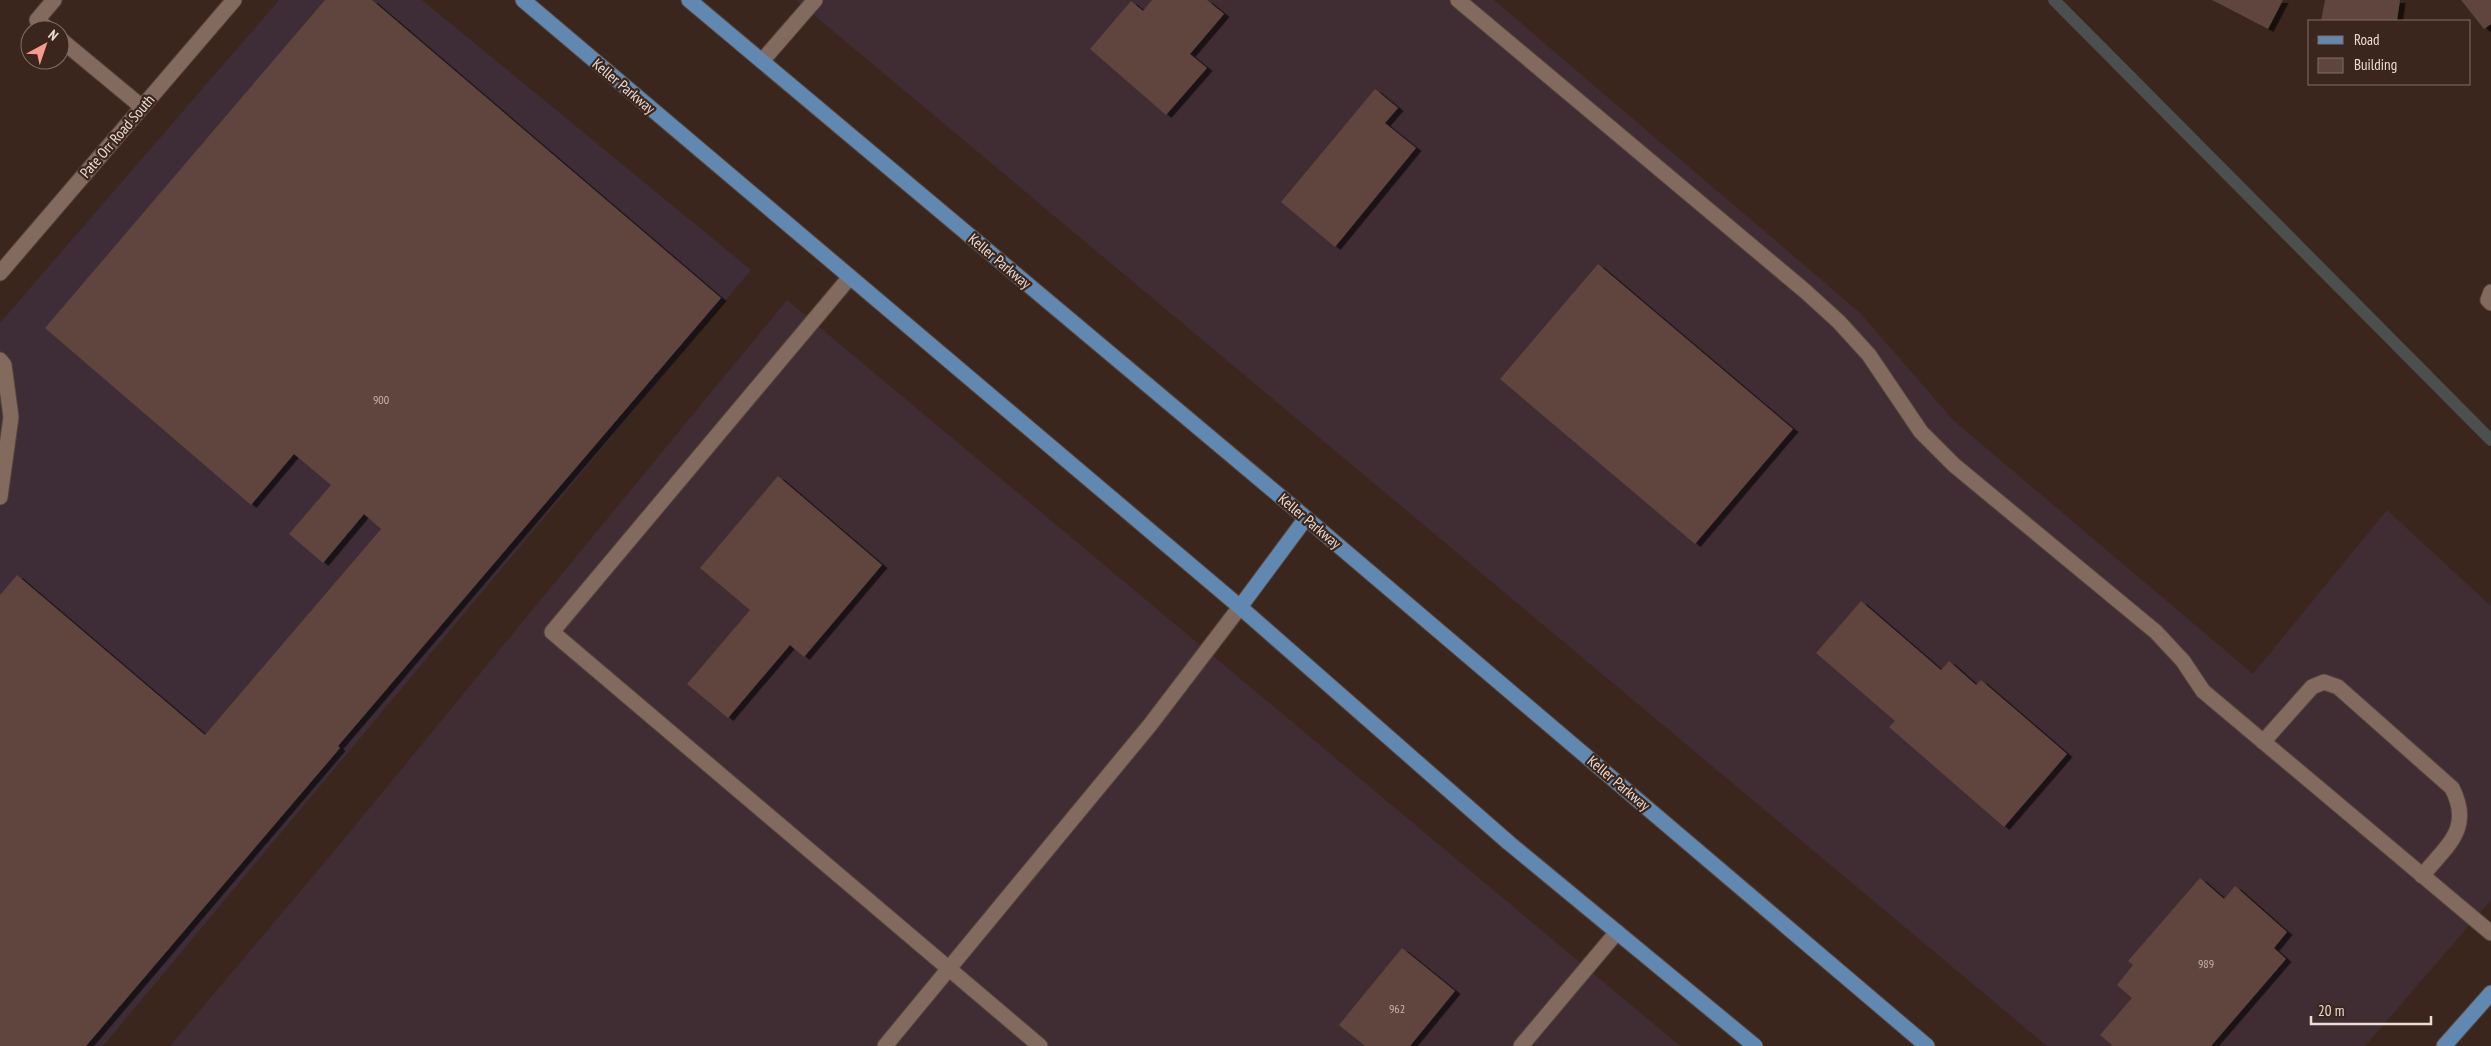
<svg xmlns="http://www.w3.org/2000/svg" width="2491" height="1046" font-family="'PT Sans Narrow',sans-serif">
<style>
.commercial{fill:#402d33}
.industrial{fill:#3e2d37}
.lines{fill:none;stroke-linecap:round;stroke-linejoin:round}
.stream{stroke:#4b4f4e;stroke-width:12}
.building{fill:#5e453e;filter:url(#shadow)}
.minor-casing{stroke:#56443b;stroke-width:17}
.major-casing{stroke:#56443b;stroke-width:17}
.minor{stroke:#836a5e;stroke-width:15}
.major{stroke:#6088b1;stroke-width:15}
.labels{text-anchor:middle;dominant-baseline:central;stroke-width:4.5;stroke-linejoin:round;paint-order:stroke}
.number-label{font-size:12px;fill:#c8b7b0}
.street-label{font-size:15px;fill:#ebddd6;stroke:#3a261c}
</style>
<defs>
<filter id="shadow"><feDropShadow dx="5.5" dy="3" stdDeviation="0" flood-color="#0009"/></filter>
</defs>
<rect width="100%" height="100%" fill="#3a261c"/>
<path class="commercial" d="M796,0H1494L1860,313L1954,421L2253,674L2387,510L2491,606V900L2365,1046H2047Z
M787,300L1680,1046H170L340,844Z"/>
<path class="industrial" d="M279,0H422L751,270L103,1046H0V323Z"/>
<g class="lines">
<path class="stream" d="M2054,0L2491,440"/>
</g>
<path class="building" d="M325,0H372L721,298L338,746L340,748L86,1046H0V595L17,575L205,735L381,529L364,514L323,563L289,534L331,485L294,454L251,505L45,328Z
M1152,0H1207L1224,14L1190,54L1207,68L1166,115L1090,49L1131,1L1143,11Z
M2212,0H2283L2268,29Z
M2325,0H2400L2397,21H2321Z
M2461,0H2491V24L2484,29Z
M1375,89L1398,108L1385,123L1416,148L1335,247L1281,202Z
M1598,264L1793,429L1695,544L1500,379Z
M778,476L882,565L804,657L790,645L728,718L687,684L750,610L700,568Z
M1861,601L1941,670L1949,661L1976,685L1981,680L2067,754L2004,827L1889,727L1895,721L1816,653Z
M2200,878L2224,899L2235,886L2287,932L2274,948L2286,959L2211,1046H2110L2112,1045L2100,1035L2132,998L2117,985L2133,965L2128,961Z
M1402,948L1455,991L1410,1046H1365L1339,1025Z"/>
<g class="lines">
<defs>
<path id="minor" d="M1458,0L1805,291L1839,322L1869,355L1921,432L1954,465L2156,632L2183,661L2203,691L2491,933
M49,30L37,20L54,0
M60,39L142,107
M762,61L815,0
M0,273L234,0
M850,277L552,632L1040,1046
M2491,292L2488,300L2491,303
M0,360L4,365L11,417L0,497
M2263,742L2312,687L2324,682L2338,687L2452,788C2473,829 2447,845 2422,876
M885,1046L1150,725L1240,607
M1521,1046L1617,932"/>
<path id="major" d="M523,0L1240,607L1509,843L1755,1046
M689,0L1306,518L1927,1046
M1240,607L1306,518
M2444,1046L2491,993"/>
</defs>
<use href="#minor" class="minor-casing"/>
<use href="#major" class="major-casing"/>
<use href="#minor" class="minor"/>
<use href="#major" class="major"/>
</g>
<g class="labels">
<g class="number-label">
<text x="381" y="399">900</text>
<text x="2206" y="963">989</text>
<text x="1397" y="1008">962</text>
</g>
<g class="street-label">
<text transform="translate(624 86) rotate(40)">Keller Parkway</text>
<text transform="translate(117 136) rotate(-49)">Pate Orr Road South</text>
<text transform="translate(1000 261) rotate(40)">Keller Parkway</text>
<text transform="translate(1310 521) rotate(40)">Keller Parkway</text>
<text transform="translate(1619 783) rotate(40)">Keller Parkway</text>
</g>
</g>
<rect x="2308" y="20" width="162" height="65" fill="#3a261c" stroke="#816f66"/>
<rect x="2318" y="36" width="25" height="8" fill="#6088b1" stroke="#816f66"/>
<text x="2354" y="45" font-size="15" fill="#ebddd6">Road</text>
<rect x="2318" y="58" width="25" height="15" fill="#5e453e" stroke="#816f66"/>
<text x="2354" y="70" font-size="15" fill="#ebddd6">Building</text>
<g transform="translate(45 45) rotate(40)"><circle r="24" fill="#3a261c" stroke="#816f66"/>
<path d="M0-4L9 19L0 12L-9 19Z" fill="#f59c90"/>
<text y="-8" font-size="14" font-weight="bold" text-anchor="middle" fill="#ebddd6">N</text>
</g>
<path d="M2311 1016v8h120v-8" fill="none" stroke="#ebddd6" stroke-width="2.5"/>
<text x="2318" y="1016" font-size="15" fill="#ebddd6" stroke="#3a261c" stroke-width="4" paint-order="stroke">20 m</text>
</svg>
